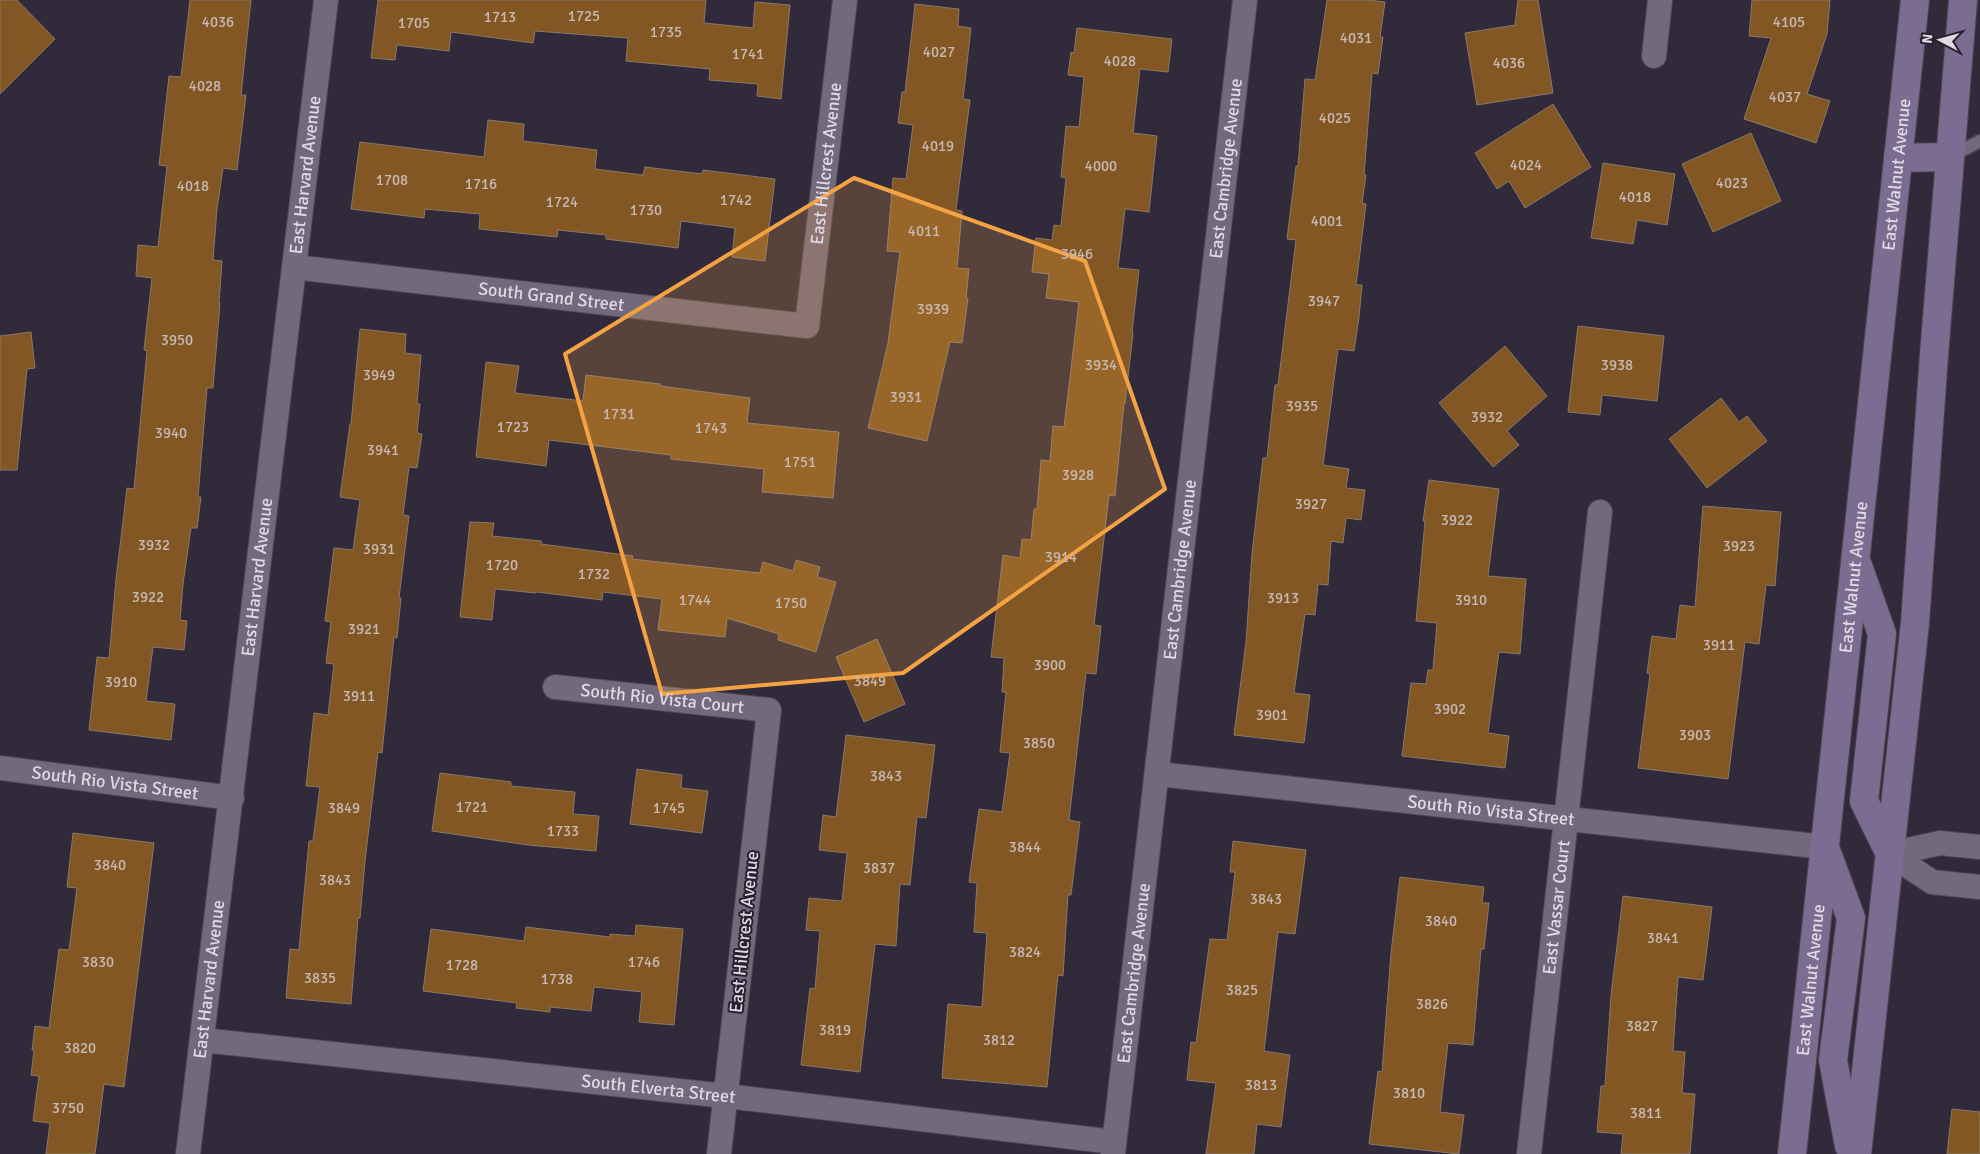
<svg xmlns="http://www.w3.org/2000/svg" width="1980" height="1154" font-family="Signika,sans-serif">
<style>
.building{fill:#835724;stroke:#88796a}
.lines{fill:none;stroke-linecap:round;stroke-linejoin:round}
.service-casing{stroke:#4c4753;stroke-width:15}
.minor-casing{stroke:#4c4753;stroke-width:26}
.secondary-casing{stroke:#4c4753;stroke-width:30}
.service{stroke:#726a7c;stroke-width:12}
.minor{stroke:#726a7c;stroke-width:24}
.secondary{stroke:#7d6c91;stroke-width:28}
.marked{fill:#f4a344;fill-opacity:0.2;stroke:#f4a344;stroke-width:4;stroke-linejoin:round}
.labels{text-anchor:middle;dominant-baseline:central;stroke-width:4;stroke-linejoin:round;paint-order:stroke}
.number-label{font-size:15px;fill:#c7b9b4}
.street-label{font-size:18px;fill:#dedae4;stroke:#27202f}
</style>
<rect width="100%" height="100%" fill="#312a3a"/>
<path class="building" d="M0,0H17L55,39L0,94Z
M190,0H251L241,95H246L237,170L223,168L217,209L213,260L222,261L219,303H220L213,388H207L198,497H201L197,528H191L183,584L180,620L187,621L184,650L153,647L146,701L175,704L171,740L89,730L97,657L109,658L116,579L127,488L134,489L147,351L144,350L152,278L136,276L138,245L158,247L167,166L159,165L169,76L181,77Z
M378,0H706L704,23L753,28L755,2L790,5L781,99L757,96L758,84L709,80L710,69L626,61L628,38L535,31L533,43L451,32L449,51L397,45L395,60L371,58Z
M1327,0H1368L1385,2L1380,37H1383L1378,74L1372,73L1364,175H1366L1362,203L1366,204L1356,285H1362L1359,317L1354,351L1338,349L1323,465L1349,469L1346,488L1365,490L1361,520L1346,518L1343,543L1331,541L1328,585L1318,584L1315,615L1305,614L1294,693L1310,695L1304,743L1234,735L1246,642L1252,554L1263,458H1267L1275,385H1278L1296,240L1287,239L1296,166H1298L1305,79L1315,80Z
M1518,0H1538L1553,93L1477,105L1465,33L1515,25Z
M1752,0H1830L1827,34L1807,94L1830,101L1816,143L1744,119L1771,38L1749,36Z
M915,4L959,9L958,26L971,28L963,99L970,100L956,210L962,211L957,268L969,269L966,298H968L962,343L950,342L927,441L868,428L888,343L900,252L887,251L893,178L906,179L913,125L898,123L902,92H905Z
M1077,28L1172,39L1168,72L1140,69L1133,133L1157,136L1149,212L1125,209L1118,268L1139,270L1132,333H1133L1125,404L1124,403L1115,496L1109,495L1094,625L1101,626L1096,674L1086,673L1069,820L1080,822L1071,895H1068L1063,976L1058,975L1047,1087L942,1078L948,1004L982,1007L987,933L974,932L977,883L969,882L979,809L1002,812L1010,753L1000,752L1006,692H1002L1004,658L991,657L1003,555L1020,558L1022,539L1031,540L1034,509H1037L1041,460L1050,461L1053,426L1064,427L1079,302L1046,298L1049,274L1032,272L1036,238L1052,240L1054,225L1061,226L1066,178L1061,177L1066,126L1079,127L1084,77L1068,75L1071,52L1074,53Z
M1553,104L1591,167L1525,208L1509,181L1497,189L1475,153Z
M488,120L524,124L523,141L597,150L595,169L643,175L645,167L702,174L703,170L775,179L765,261L732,257L735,228L681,221L678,248L606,239V235L558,230L557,237L479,229L480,214L425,209L424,218L351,209L360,142L484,157Z
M1751,133L1781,201L1713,232L1682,164Z
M1603,163L1675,174L1667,225L1637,220L1633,244L1591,238Z
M1578,326L1664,336L1657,401L1602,395L1600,415L1568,412Z
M360,329L406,334L405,353L421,355L417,404H420L417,433L422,434L417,468L409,467L403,515L409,516L399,598H401L397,638L394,637L382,753L378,752L365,861L360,918H358L351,1004L286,998L290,949L299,950L309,841H313L320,787L306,786L314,713L328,715L334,664L326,663L331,622L325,621L334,548L353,550L360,500L340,497L350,424H351Z
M31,332L35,368L27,369L17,470H0V336Z
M1505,346L1547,396L1507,431L1519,445L1493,467L1439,403Z
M486,362L519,366L515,393L583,401L586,375L660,384V386L750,398L747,423L839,432L833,498L762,492L764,469L671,459V455L549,440L546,466L476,457Z
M1721,398L1739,422L1747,416L1767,441L1707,488L1669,439Z
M1429,480L1499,489L1488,576L1526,579L1520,654L1499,652L1488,733L1509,736L1505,768L1402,756L1411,683L1426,684L1428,670H1433L1437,623L1416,621L1425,521H1423Z
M1703,506L1781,512L1775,586L1766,585L1759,644L1745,642L1728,779L1638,768L1650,674L1647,673L1652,636L1676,639L1680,605L1695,607Z
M470,522L494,523L492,536L541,541V544L633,556L632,559L760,573L763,562L793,571L796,560L820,567L817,577L836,582L816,652L778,640L779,634L727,618L725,637L658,630L662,599L603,592L602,600L537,592L536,593L495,589L492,620L460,617Z
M877,639L905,704L864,722L836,657Z
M846,735L935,745L926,818L917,817L910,885L900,884L896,946L875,944L860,1072L801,1065L810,988L815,989L820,931L806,930L809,898L842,901L847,853L819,850L823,815L836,817Z
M637,769L682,775L681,788L708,791L702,833L630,824Z
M440,773L511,782V786L575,792L573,814L599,816L596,851L528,845L432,831Z
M73,833L154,843L124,1087L104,1084L95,1154H46L50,1123L33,1121L39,1076L31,1075L34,1051L32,1050L35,1026L49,1028L59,949L69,950L77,888L67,887Z
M1233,841L1306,850L1295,934L1278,932L1264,1051L1290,1055L1281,1127L1257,1124L1254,1154H1206L1216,1083L1187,1080L1191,1042L1196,1043L1210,939L1227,940L1235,872H1230Z
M1400,877L1484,887L1482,903H1489L1484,949H1481L1473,1045L1448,1043L1440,1112L1464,1115L1459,1154L1369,1144L1378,1071L1382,1072L1391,953Z
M1623,896L1712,907L1703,980L1678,977L1673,1051L1685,1052L1682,1093L1695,1094L1690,1154H1621L1623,1134L1597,1132L1601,1086H1605L1611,995Z
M636,925L683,929L674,1025L639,1022L642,992L594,987L591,1011L550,1007V1012L516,1008L517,1003L423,991L431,929L524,941L526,927L610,937V934L635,936Z
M1952,1109L1980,1112V1154H1947Z"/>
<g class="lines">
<defs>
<path id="service" d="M1949,157L1980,141"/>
<g id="minor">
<path d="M1654,56L1660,0"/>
<path id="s1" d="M294,267L807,326L845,0"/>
<path id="s2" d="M555,687L769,710L719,1154"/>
<path id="s3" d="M0,768L232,798"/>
<path id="s4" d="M1158,774L1825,847"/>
<path d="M1890,854L1932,882L1980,887"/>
<path d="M1890,854L1940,843L1980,847"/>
<path id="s5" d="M202,1040L726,1096L1114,1142"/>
<path id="s6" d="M188,1154L326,0"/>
<path id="s7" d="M1113,1154L1245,0"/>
<path id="s8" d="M1529,1154L1600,512"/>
</g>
<g id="secondary">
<path d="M1898,158L1949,157"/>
<path d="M1858,566L1882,634L1864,801L1890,854"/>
<path d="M1827,853L1851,918L1833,1060L1849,1146"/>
<path id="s9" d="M1792,1154L1915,0"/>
<path d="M1857,1154L1915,623L1934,355L1963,0"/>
</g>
</defs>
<use href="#service" class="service-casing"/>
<use href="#minor" class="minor-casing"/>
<use href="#secondary" class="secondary-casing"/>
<use href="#service" class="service"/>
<use href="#minor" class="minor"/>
<use href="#secondary" class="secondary"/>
</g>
<path class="marked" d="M854,178L1085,261L1165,489L903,673L662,694L565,354Z"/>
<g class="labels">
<g class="number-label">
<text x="584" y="16">1725</text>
<text x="500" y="17">1713</text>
<text x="218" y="22">4036</text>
<text x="1789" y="22">4105</text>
<text x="414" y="23">1705</text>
<text x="666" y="32">1735</text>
<text x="1356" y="38">4031</text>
<text x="939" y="52">4027</text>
<text x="748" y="54">1741</text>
<text x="1120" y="61">4028</text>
<text x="1509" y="63">4036</text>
<text x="205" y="86">4028</text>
<text x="1785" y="97">4037</text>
<text x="1335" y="118">4025</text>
<text x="938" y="146">4019</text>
<text x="1526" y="165">4024</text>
<text x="1101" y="166">4000</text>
<text x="392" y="180">1708</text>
<text x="1732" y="183">4023</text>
<text x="481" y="184">1716</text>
<text x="193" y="186">4018</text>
<text x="1635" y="197">4018</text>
<text x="736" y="200">1742</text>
<text x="562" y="202">1724</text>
<text x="646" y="210">1730</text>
<text x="1327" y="221">4001</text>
<text x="924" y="231">4011</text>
<text x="1077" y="254">3946</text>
<text x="1324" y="301">3947</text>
<text x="933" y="309">3939</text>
<text x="177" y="340">3950</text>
<text x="1101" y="365">3934</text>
<text x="1617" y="365">3938</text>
<text x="379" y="375">3949</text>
<text x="906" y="397">3931</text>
<text x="1302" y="406">3935</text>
<text x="619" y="414">1731</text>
<text x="1487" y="417">3932</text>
<text x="513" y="427">1723</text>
<text x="711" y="428">1743</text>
<text x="171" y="433">3940</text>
<text x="383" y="450">3941</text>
<text x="800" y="462">1751</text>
<text x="1078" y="475">3928</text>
<text x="1311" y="504">3927</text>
<text x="1457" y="520">3922</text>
<text x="154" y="545">3932</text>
<text x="1739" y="546">3923</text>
<text x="379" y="549">3931</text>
<text x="1061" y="557">3914</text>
<text x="502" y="565">1720</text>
<text x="594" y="574">1732</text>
<text x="148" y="597">3922</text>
<text x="1283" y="598">3913</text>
<text x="695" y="600">1744</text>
<text x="1471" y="600">3910</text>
<text x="791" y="603">1750</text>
<text x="364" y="629">3921</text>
<text x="1719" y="645">3911</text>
<text x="1050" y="665">3900</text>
<text x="870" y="681">3849</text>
<text x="121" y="682">3910</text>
<text x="359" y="696">3911</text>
<text x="1450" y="709">3902</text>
<text x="1272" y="715">3901</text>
<text x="1695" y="735">3903</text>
<text x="1039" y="743">3850</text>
<text x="886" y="776">3843</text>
<text x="472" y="807">1721</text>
<text x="344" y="808">3849</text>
<text x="669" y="808">1745</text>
<text x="563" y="831">1733</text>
<text x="1025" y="847">3844</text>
<text x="110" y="865">3840</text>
<text x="879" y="868">3837</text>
<text x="335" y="880">3843</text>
<text x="1266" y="899">3843</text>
<text x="1441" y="921">3840</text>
<text x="1663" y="938">3841</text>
<text x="1025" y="952">3824</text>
<text x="98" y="962">3830</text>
<text x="644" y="962">1746</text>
<text x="462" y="965">1728</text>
<text x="320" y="978">3835</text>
<text x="557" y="979">1738</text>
<text x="1242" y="990">3825</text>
<text x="1432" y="1004">3826</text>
<text x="1642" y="1026">3827</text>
<text x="835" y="1030">3819</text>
<text x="999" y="1040">3812</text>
<text x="80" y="1048">3820</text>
<text x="1261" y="1085">3813</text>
<text x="1409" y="1093">3810</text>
<text x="68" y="1108">3750</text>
<text x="1646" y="1113">3811</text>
</g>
<g class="street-label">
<text stroke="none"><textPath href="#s1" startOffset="680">East Hillcrest Avenue</textPath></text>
<text stroke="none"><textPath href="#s7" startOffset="992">East Cambridge Avenue</textPath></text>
<text stroke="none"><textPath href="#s9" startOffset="985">East Walnut Avenue</textPath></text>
<text stroke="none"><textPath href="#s6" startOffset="986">East Harvard Avenue</textPath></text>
<text stroke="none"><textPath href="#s1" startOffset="259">South Grand Street</textPath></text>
<text stroke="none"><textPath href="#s7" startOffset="588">East Cambridge Avenue</textPath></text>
<text stroke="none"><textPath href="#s6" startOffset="581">East Harvard Avenue</textPath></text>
<text stroke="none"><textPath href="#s9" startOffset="580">East Walnut Avenue</textPath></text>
<text stroke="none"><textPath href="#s2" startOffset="108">South Rio Vista Court</textPath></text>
<text stroke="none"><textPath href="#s3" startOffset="116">South Rio Vista Street</textPath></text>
<text stroke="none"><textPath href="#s4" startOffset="335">South Rio Vista Street</textPath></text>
<text stroke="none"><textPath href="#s8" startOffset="248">East Vassar Court</textPath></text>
<text transform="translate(744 932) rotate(-84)">East Hillcrest Avenue</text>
<text stroke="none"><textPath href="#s7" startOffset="182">East Cambridge Avenue</textPath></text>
<text stroke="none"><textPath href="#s6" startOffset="176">East Harvard Avenue</textPath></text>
<text stroke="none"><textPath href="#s9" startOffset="175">East Walnut Avenue</textPath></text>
<text stroke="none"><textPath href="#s5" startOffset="459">South Elverta Street</textPath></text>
</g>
</g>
<g transform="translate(1940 40) rotate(276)" stroke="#27202f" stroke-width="4" paint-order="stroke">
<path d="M0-4L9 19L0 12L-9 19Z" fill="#dedae4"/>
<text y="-8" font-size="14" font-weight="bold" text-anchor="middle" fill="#dedae4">N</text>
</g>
</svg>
